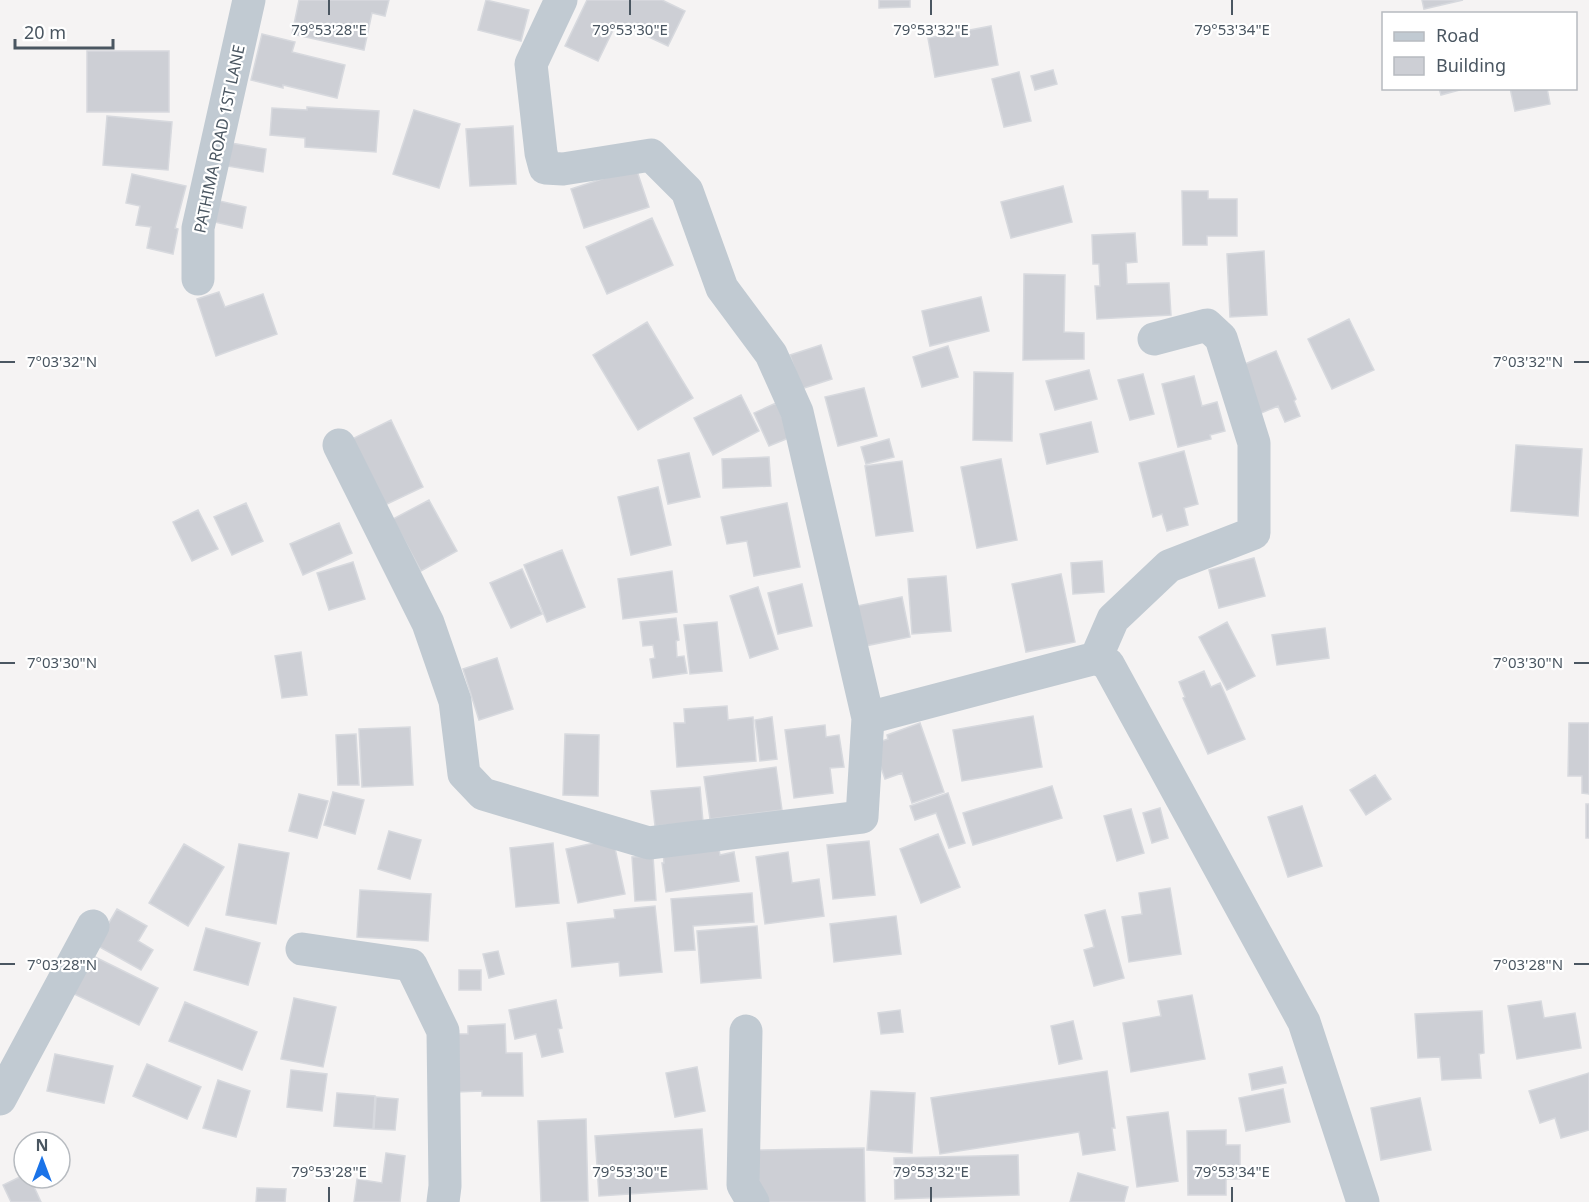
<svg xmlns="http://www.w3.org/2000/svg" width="1589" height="1202" font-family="'Noto Sans',sans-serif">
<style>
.building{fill:#cdcfd5;stroke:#d7d9de;stroke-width:1.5}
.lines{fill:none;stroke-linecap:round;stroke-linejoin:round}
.minor{stroke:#c1cad2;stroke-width:33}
.ticks{fill:none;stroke:#4a5661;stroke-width:2}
.labels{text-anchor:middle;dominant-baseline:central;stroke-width:4.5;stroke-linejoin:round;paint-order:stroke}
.street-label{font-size:16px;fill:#4a5661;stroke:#fff}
.ticks-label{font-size:15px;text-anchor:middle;fill:#4a5661;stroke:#fff;stroke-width:4.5;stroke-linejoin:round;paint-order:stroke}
</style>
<rect width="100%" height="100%" fill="#f5f3f3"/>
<path class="building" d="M299,0H389L385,16L372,13L364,50L292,34Z
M486,0L529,10L521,41L478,30Z
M587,0H662L685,11L668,46L617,22L598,61L565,46Z
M879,0H910V7L879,8Z
M1422,0H1463L1424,9Z
M991,26L998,65L935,77L928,38Z
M262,34L295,42L292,52L345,65L337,98L283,85V88L251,80Z
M87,51H169V112H87Z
M1053,70L1057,84L1035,90L1031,76Z
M1019,72L1031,121L1004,127L992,79Z
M1439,88H1467L1441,95Z
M1510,88H1547L1550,104L1515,111Z
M307,107L379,111L376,152L305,147V138L270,135L272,108L307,110Z
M414,110L460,124L439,188L393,174Z
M107,116L172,122L168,170L103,165Z
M513,126L516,184L470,186L466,129Z
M231,143L266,149L263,172L227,166Z
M636,168L649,207L584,228L571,189Z
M132,174L186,186L175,228L178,229L173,254L147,248L151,227L136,225L140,206L126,203Z
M1063,186L1072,222L1011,238L1001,202Z
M1182,191H1208V199H1237V236H1207V245H1183Z
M215,200L246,207L242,228L210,221Z
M652,218L673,265L607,294L586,247Z
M1135,233L1137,262L1126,263L1127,284L1169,283L1171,315L1097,319L1095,286H1100L1099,264H1093L1092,235Z
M1264,251L1267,315L1230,317L1227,254Z
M1024,274L1065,275L1064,332L1084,333V359L1023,360Z
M219,292L225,307L263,294L277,334L216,356L197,299Z
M981,297L989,331L930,346L922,311Z
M1349,319L1374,370L1332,389L1308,339Z
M647,322L693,398L638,430L593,355Z
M821,345L832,379L801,389L790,355Z
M948,346L958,377L922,387L913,357Z
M1276,351L1296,399L1294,401L1300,416L1285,422L1278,406L1259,414L1238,367Z
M1089,370L1097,399L1055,410L1046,381Z
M974,372L1013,373L1012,441L973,440Z
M1143,374L1154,414L1130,420L1118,380Z
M1194,376L1202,406L1217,402L1225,431L1210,435L1211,439L1178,447L1162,384Z
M864,388L877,436L838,446L825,397Z
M741,395L759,431L713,455L694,418Z
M776,403L791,437L769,446L754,413Z
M391,420L423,487L385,505L352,439Z
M1091,422L1098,452L1047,464L1040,434Z
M889,439L894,457L866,464L861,447Z
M1516,445L1582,449L1578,516L1511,511Z
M1184,451L1198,504L1184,508L1188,525L1167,531L1162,514L1153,517L1139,463Z
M689,453L700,497L668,504L658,460Z
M769,457L771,486L723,488L722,459Z
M1001,459L1017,540L977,548L961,467Z
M902,461L913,531L876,536L865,466Z
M658,487L671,545L631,555L618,497Z
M429,500L457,551L421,571L393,519Z
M246,503L263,541L232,555L214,517Z
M787,503L800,567L754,576L747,541L727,544L721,517Z
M198,510L218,549L192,561L173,522Z
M339,523L352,553L303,575L290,544Z
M562,550L585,607L547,622L524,565Z
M1254,558L1265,596L1219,608L1209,570Z
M1102,561L1104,592L1073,594L1071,563Z
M353,562L365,599L329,610L317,573Z
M522,569L542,614L511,628L490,583Z
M672,571L677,612L623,619L618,579Z
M1061,574L1075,642L1026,652L1012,584Z
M946,576L951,631L912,634L908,579Z
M802,584L812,626L778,634L768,593Z
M758,587L778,649L750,658L730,596Z
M902,597L910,637L865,646L857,606Z
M676,618L679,640L676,641L677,657L684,656L687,673L653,678L650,659L655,658L653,645L643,646L640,622Z
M717,622L722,671L690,674L684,625Z
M1227,622L1255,676L1227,690L1199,637Z
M1325,628L1329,658L1277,665L1272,635Z
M301,652L307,695L282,698L275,656Z
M497,658L513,709L479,720L463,669Z
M1204,671L1211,687L1220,683L1245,739L1208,754L1183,698L1185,697L1179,682Z
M727,706L728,720L753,717L756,761L677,767L674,723H685L684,709Z
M1033,716L1042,767L962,781L953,730Z
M772,717L777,759L760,761L755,720Z
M920,723L944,792L912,803L902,773L885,779L873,744L888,739L887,735Z
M1569,723H1589V794L1582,793V776H1568Z
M825,725L826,737L839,735L844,767L830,768L833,793L794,798L785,730Z
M410,727L413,785L362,787L359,729Z
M356,734L359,785H338L336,735Z
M565,734L599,735L598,796L563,795Z
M776,767L782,810L710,819L704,777Z
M1375,775L1391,799L1366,815L1350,790Z
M1052,786L1062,818L973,845L963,813Z
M700,787L703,822L655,826L651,791Z
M333,792L364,800L355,834L324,825Z
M948,793L965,843L949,848L936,813L915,820L910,806Z
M299,794L328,801L317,838L289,831Z
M1586,804H1589V838H1586Z
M1302,806L1322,866L1288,877L1268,817Z
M1160,808L1168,838L1152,843L1143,813Z
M1131,809L1144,853L1117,861L1104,816Z
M389,831L421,840L410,879L378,869Z
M938,834L960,887L921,903L900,849Z
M613,839L625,894L578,903L566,849Z
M869,841L875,895L833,899L827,845Z
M553,843L559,903L516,907L510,848Z
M718,843L720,855L734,852L739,881L666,892L662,863H664L663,851Z
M184,844L224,867L188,926L149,903Z
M239,844L289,853L276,924L226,915Z
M788,852L792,883L819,879L824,916L765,924L756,857Z
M653,856L656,900L635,901L632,857Z
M1170,888L1181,954L1129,962L1122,917L1142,914L1139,893Z
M360,890L431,894L428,941L357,937Z
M752,893L754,922L693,926L695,950L675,951L671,899Z
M655,906L662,972L620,976L619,962L572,967L567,923L615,918L614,910Z
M117,909L147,926L138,941L153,950L141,970L96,945Z
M1105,910L1124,978L1094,986L1084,950L1094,947L1085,915Z
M896,916L901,954L834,962L830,924Z
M757,926L761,978L701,983L697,931Z
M206,928L260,943L248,985L194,970Z
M498,951L504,974L489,978L483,954Z
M93,956L158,988L139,1025L74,994Z
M459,970H481V990H459Z
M1192,995L1205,1059L1131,1072L1123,1023L1161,1016L1158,1001Z
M294,998L336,1007L323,1067L281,1059Z
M556,1000L562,1028L558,1029L563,1052L542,1057L536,1034L515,1039L509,1010Z
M1541,1001L1544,1018L1575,1013L1581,1048L1517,1059L1508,1006Z
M185,1002L257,1032L242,1070L169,1041Z
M900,1010L903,1032L881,1034L878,1013Z
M1482,1011L1484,1053L1479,1054L1481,1078L1442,1080L1440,1057L1418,1058L1415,1014Z
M1073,1021L1082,1059L1059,1064L1051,1026Z
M505,1024L506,1053H522L523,1096H482V1091L457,1092L455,1034H468V1026Z
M55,1054L113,1066L104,1103L47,1091Z
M147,1064L201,1087L187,1119L133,1096Z
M697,1067L705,1111L675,1117L666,1073Z
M1282,1067L1286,1083L1252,1090L1249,1074Z
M291,1070L327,1074L322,1111L287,1107Z
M1107,1071L1115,1128H1112L1115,1150L1083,1155L1079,1132L940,1154L931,1098Z
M1589,1073V1130L1561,1138L1555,1118L1540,1123L1529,1091Z
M218,1080L250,1091L236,1137L203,1128Z
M1283,1089L1290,1122L1246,1131L1239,1098Z
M871,1091L915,1093L912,1153L867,1150Z
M337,1093L375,1096L373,1129L334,1126Z
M376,1097L398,1099L395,1130L374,1129Z
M1420,1098L1431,1150L1381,1160L1371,1108Z
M1168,1112L1178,1181L1137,1187L1127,1117Z
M586,1119L588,1201L541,1202L538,1121Z
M702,1129L707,1189L599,1196L595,1136Z
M1226,1130V1145H1240V1179H1226V1195H1188L1187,1131Z
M864,1148L865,1202H759L758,1150Z
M386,1153L405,1156L400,1202H354L357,1179L382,1183Z
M1018,1155L1019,1195L895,1199L894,1158Z
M1078,1173L1128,1187L1124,1202H1070Z
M24,1175V1178H30L41,1202H11L3,1185Z
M257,1188L286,1189L285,1202H256Z"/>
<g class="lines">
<path class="minor" d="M561,0L531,64L541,153L545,168L563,169L651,155L687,191L722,288L771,354L797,412L868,718L1096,658L1108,664L1304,1022L1363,1202
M198,279V228L249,0
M339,445L428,623L455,701L464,774L483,794L649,843L862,817L868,718
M1096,658L1113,619L1169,566L1254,533V443L1221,338L1207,325L1154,339
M302,949L411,965L443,1031L445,1186L443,1202
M746,1031L743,1185L753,1202
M0,1099L93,926"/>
</g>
<path class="ticks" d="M329,0V15M630,0V15M931,0V15M1232,0V15M0,362H15M1574,362H1589M0,663H15M1574,663H1589M0,964H15M1574,964H1589M329,1187V1202M630,1187V1202M931,1187V1202M1232,1187V1202"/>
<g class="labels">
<g class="street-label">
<text transform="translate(219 139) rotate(-78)">PATHIMA ROAD 1ST LANE</text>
</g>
</g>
<g class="ticks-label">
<text x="329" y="35">79°53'28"E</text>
<text x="630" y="35">79°53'30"E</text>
<text x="931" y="35">79°53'32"E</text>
<text x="1232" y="35">79°53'34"E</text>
<text x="62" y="367">7°03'32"N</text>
<text x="1528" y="367">7°03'32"N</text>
<text x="62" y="668">7°03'30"N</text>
<text x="1528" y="668">7°03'30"N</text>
<text x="62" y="970">7°03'28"N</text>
<text x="1528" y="970">7°03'28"N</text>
<text x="329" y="1177">79°53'28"E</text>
<text x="630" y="1177">79°53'30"E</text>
<text x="931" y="1177">79°53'32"E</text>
<text x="1232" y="1177">79°53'34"E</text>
</g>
<rect x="1382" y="12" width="195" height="78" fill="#ffffff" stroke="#b7bbc0" stroke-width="1.5"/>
<rect x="1394" y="32" width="30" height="9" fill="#c1cad2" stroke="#b7bbc0" stroke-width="1.5"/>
<text x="1436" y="42" font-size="18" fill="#4a5661">Road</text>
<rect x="1394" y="57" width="30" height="18" fill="#cdcfd5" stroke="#b7bbc0" stroke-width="1.5"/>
<text x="1436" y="72" font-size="18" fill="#4a5661">Building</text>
<g transform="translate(42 1160)"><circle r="28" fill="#ffffff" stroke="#b7bbc0" stroke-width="1.5"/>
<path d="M0-4.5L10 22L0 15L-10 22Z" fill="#1a73e8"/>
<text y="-9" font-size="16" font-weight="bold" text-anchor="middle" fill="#4a5661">N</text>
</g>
<path d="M15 39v9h98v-9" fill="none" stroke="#4a5661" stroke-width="3"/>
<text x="24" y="39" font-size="18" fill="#4a5661" stroke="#ffffff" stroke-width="4.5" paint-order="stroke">20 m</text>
</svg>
